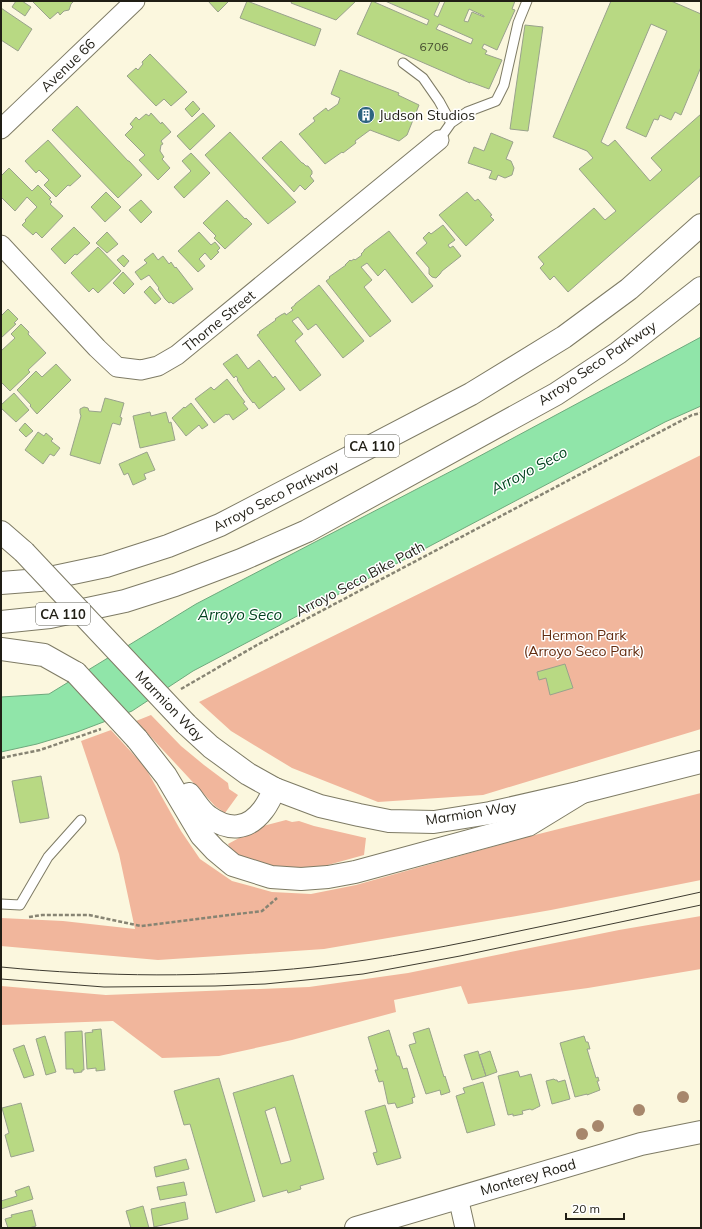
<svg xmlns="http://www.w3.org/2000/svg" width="702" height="1229" font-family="Mulish,sans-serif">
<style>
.green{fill:#f1b69c}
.water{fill:#90e5a9;stroke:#6ea97d}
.building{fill:#b8d983;stroke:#99a28c;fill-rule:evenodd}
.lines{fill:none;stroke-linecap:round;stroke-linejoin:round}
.service-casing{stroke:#7e7b65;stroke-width:11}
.minor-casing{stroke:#7e7b65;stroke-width:21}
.tertiary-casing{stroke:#7e7b65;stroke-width:24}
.secondary-casing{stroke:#7e7b65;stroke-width:24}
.motorway-casing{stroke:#7e7b65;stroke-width:24}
.path{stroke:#878473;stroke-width:2.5;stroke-dasharray:4 2;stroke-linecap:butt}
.service{stroke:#fff;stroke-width:9}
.minor{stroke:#fff;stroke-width:19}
.tertiary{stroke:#fff;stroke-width:22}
.secondary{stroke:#fff;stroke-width:22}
.motorway{stroke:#fff;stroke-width:22}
.tram{stroke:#3e3b30;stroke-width:1}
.tertiary-bridge-casing{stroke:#7e7b65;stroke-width:24;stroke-linecap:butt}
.motorway-bridge-casing{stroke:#7e7b65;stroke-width:24;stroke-linecap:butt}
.tertiary-bridge{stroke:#fff;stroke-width:22}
.motorway-bridge{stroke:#fff;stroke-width:22}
.tree{fill:#a7876c}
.labels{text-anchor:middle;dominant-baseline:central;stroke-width:3;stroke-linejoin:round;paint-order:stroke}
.number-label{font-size:12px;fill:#464d30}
.shield{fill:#fff;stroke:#63625b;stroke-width:1}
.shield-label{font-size:13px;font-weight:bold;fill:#201e15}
.street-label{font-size:14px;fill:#201e15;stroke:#fff}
.poi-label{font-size:14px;fill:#201e15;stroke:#fff;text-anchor:start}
.park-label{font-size:14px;fill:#622b0f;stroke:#fff}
.water-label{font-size:15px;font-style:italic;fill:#00421e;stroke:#fff}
</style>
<rect width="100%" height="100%" fill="#fbf7de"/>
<path class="green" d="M701,455V729L483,795L378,802L292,768L231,731L199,702Z
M151,715L181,746L204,765L228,783L229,789L238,795L225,813L215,806L136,721Z
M111,730L145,767L181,831L200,859L232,881L272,892L311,894L356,885L527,837L701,793V880L551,910L324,949L158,960L1,946V918L63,921L135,929L119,854L81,741Z
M286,820L292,822L299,821L314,826L366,838L364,855L317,868H266L232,852L228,844L239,838L251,834L263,826Z
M701,916V969L588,988L468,1004L461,986L394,1000L396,1012L292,1040L219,1056L162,1058L113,1021L1,1025V986L106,995L309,987L408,973L619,930Z"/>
<path class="water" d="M701,337V406L665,422L193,671L132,711L122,715L77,732L37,744L1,752V697L49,694L196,604L463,465Z"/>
<path class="building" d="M16,1H22L31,7L25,16L12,7Z
M32,1H74L71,4L69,10L64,11L60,15L58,12L50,19Z
M208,1H229L218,12Z
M247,1L321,29L315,46L240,18Z
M292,1H356L336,20L291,3Z
M372,1L427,25L429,20L385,1H440L434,15L438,17L445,1H515L512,9L515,10L497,50L484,44L482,48L487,51L485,54L502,60L489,89L470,82V83L357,34ZM469,9L484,16V17L472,12L468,22L464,21ZM439,24L473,39L471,44L436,29Z
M611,1H671L701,14V67L681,115L675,112L671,120L660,115L658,120L654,119L646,137L626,128L667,31L651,24L601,142L608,146L615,140L650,181L662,170L651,158L701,114V175L568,292L554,276L550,280L540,268L544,264L538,257L594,208L605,220L616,211L579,169L593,158L587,151L553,137Z
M1,8L32,29L18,51L1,40Z
M525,25L543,27L528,131L510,129Z
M150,54L187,92L171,106L164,99L156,106L127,76L136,68L138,70L143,64L142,62Z
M340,70L399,93L398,95L419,105L407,135L399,141L370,130L355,141L356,143L343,153L342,152L325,164L299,134L315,121L313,118L326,108L328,111L338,104L340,98L331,94Z
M193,101L200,109L192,117L185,109Z
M77,106L128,161H129L142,175L118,198L52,130Z
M151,113L161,124L162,122L171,132L161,141L163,144L161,145L160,151L164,157L162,159L170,168L158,180L139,160L145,155L125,135L133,127L130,124L136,117L139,120L146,114L149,116Z
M203,113L215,126L190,150L177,136Z
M230,132L296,202L268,224L205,155Z
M491,133L513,142L506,159L511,161L514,168L512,175L505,178L498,175L496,180L489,178L492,171L468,163L474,147L484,151Z
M48,140L81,176L70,186L68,185L56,197L44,185L49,180L39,170L36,173L25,161Z
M281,141L302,163H303L306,166H308L312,171V174L310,176L314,181L305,190L300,185L294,192L262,158Z
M191,153L210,173L184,198L174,187L191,171L182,161Z
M9,168L32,191L38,185L51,198L49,199L52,202L50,204L63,216L42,238L36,232L33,235L22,225L26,221L25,220L37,207L27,197L15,211L1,197V176Z
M106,192L121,207L105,222L91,207Z
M467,192L475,201L478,199L492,215L490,216L494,220L466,246L439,215Z
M141,200L152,212L141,223L129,210Z
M227,200L245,219L246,218L252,224L225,249L214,238L216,236L203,223Z
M443,225L455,240L448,245L450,248L453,246L461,256L442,271L440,274L436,278L432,277L429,274V268L416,253L427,243L423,238L429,232L431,234Z
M74,227L90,243L77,255L75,254L65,264L51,249Z
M389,231L433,286L412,303L385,269L378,276L367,263L361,267L372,280L364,287L391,321L370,337L326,281L330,278L329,277L346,265H345L350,260L351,261L354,259L355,260L362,255L361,254L364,251V250Z
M107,232L118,244L107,253L96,243Z
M199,232L211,245L215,242L220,248L217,251L219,252L211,260L205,253L199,259L205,266L198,272L178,251Z
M98,247L121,271L98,293L93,288L89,292L71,273Z
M153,253L158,260L163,256L169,264L171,262L175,268L176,267L193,289L173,304L171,302L169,303L165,299L158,289L159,288L149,275L141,280L135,272L147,263L144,260Z
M123,255L129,261L124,267L117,260Z
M123,272L134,284L124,294L113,283Z
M319,285L364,341L343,358L316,324L308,330L298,317L292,321L303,334L295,341L321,375L300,391L257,335L260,333L259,332L276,320L275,319L281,315L285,313L286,315L293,310L291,308L295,305V304Z
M150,286L161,299L155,304L144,292Z
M8,309L18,319L14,323L16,324L1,338V316Z
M21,324L29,332L28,334L46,353L28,370L30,372L10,391L1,382V351L15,338L11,334Z
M237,354L248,369L259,360L273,378L275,376L285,389L259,409L254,402L253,403L243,390V389L237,380L238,379L236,376L234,378L223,364Z
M56,364L71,380L37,414L30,406L31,405L17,390L36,371L42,377Z
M227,379L245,402L243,403L248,409L233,420L229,414L227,415L226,414L214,423L195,399L211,387L214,390Z
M14,393L29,410L16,422L1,408V405Z
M105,398L124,403L120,417L122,418L120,425L113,423L112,424L100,464L70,455L81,416L80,413V409L84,407L88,408L89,411L101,412Z
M191,403L208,425L202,429L199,425L186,436L172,418L184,407L185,408Z
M150,412L151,416L166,412L169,423L171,422L175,440L140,448L133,416Z
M25,423L33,431L26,437L19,430Z
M38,432L44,436L46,433L53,439L51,441L60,448L54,456L50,454L43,464L25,450Z
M147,452L155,470L144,474L146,479L133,485L128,473L124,475L119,464Z
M565,664L573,688L550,695L546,678L539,680L537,672Z
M41,776L49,818L20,823L12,781Z
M429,1028L444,1077L445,1076L450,1092L441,1095L440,1090L426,1094L409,1045L416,1043L413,1033Z
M101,1029L105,1070L96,1071V1068L87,1069L85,1033L93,1032L92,1030Z
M389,1030L397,1056H399L403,1069L407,1068L415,1097L412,1098L413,1103L397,1108L395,1103L388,1104L383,1081L379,1082L375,1070H378L368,1037Z
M82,1031L84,1070H82V1072L74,1073L73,1069H66L65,1032Z
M45,1036L56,1072L46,1075L36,1039Z
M584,1036L586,1042H588L590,1049H587L596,1078L598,1077L599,1081H597L600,1090L587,1095V1094L575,1097L560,1043Z
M24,1045L34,1075L24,1078L13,1049Z
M478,1051L486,1076L472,1080L464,1055Z
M490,1051L497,1072L486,1076L479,1055Z
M518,1071L520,1077L531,1074L540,1106L532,1110L530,1109L522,1111L523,1114L513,1116V1114L508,1115L498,1076Z
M293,1075L324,1179L300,1186L301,1189L288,1193L287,1190L263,1197L233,1093ZM275,1107L291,1161L281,1164L265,1111Z
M219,1078L255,1201L216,1213L190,1124L184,1125L174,1091Z
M554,1079L555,1080H557L558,1082L565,1080L570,1099L552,1104L546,1081Z
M483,1082L495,1125L467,1133L456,1096L465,1093L463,1088Z
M21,1103L34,1151L11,1157L5,1135L9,1133L2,1108Z
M385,1105L401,1158L377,1165L373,1153L377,1152L365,1111Z
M186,1159L189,1169L156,1177L154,1167Z
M184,1182L187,1195L160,1200L157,1187Z
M29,1186L33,1199L1,1209V1201L17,1196L15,1191Z
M185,1202L188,1219L154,1227L151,1209Z
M143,1206L149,1228H131L126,1211Z
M32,1210L36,1226L29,1228H8L5,1219L12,1217L11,1215Z"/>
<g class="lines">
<defs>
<path id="service" d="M403,63L423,78L439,101L451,123
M439,140L451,123L467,112L496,101L504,85L518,23L527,1
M1,904L20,905L48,857L81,820"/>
<path id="minor" d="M1,129L135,1
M1,245L97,348L117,367L141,370L158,366L177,355L439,140
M458,1197L465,1228"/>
<path id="tertiary" d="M1,532L24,552
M186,724L211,747L248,774L275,789L320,806L359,815L389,821L434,822L490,813L578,793
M356,1228L641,1144L701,1132"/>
<path id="secondary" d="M582,792L701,762"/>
<path id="motorway" d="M1,583L40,580L106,566L168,546L220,525L471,394L564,337L629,289L701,225
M1,622L50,617L125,601L175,585L241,560L307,531L556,394L618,353L701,288
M1,649L44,655L76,673
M137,739L166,776L201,835L215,850L233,865L271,877L301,879L328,877L355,872L528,825L582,792
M189,794C195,801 201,812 209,817C229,831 248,830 263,810C268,804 271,796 275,789"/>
</defs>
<use href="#service" class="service-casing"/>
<use href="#minor" class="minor-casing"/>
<use href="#tertiary" class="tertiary-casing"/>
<use href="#secondary" class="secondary-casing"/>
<use href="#motorway" class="motorway-casing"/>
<path class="path" d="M181,689L257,645L692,415L701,413
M1,758L40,750L101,729
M29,917L42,915H89L141,926L262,911L277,898"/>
<use href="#service" class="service"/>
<use href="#minor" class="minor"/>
<use href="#tertiary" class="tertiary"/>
<use href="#secondary" class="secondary"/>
<use href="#motorway" class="motorway"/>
<path class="tram" d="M1,967C105,977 209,978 313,967C384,959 454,945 524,930C583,918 642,905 701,892
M1,979L104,987L215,986L265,984L316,979L363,974L460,956L701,905"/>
<defs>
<path id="tertiary-bridge" d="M24,552L186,724"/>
<path id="motorway-bridge" d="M76,673L137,739"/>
</defs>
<use href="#tertiary-bridge" class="tertiary-bridge-casing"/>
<use href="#motorway-bridge" class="motorway-bridge-casing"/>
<use href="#tertiary-bridge" class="tertiary-bridge"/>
<use href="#motorway-bridge" class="motorway-bridge"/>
</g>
<g class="tree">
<circle cx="683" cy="1097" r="6"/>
<circle cx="639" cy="1110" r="6"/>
<circle cx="598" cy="1126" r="6"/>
<circle cx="582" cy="1134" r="6"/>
</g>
<defs>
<symbol id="building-disc" viewBox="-11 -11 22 22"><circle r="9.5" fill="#2e6480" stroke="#fff"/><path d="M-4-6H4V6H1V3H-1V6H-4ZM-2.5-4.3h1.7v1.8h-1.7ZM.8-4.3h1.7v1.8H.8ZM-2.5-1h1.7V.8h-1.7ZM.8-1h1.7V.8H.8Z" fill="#fff"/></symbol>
</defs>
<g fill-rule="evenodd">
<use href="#building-disc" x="356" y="105" width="20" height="20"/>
</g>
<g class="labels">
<g class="number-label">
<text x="434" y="46">6706</text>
</g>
<g class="shield">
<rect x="345" y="435" width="54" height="22" rx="3"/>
<rect x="36" y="603" width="54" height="22" rx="3"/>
</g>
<g class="shield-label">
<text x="372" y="446">CA 110</text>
<text x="63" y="614">CA 110</text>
</g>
<g class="street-label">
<text transform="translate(68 65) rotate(-44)">Avenue 66</text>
<text transform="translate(219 321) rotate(-39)">Thorne Street</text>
<text transform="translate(597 363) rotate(-34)">Arroyo Seco Parkway</text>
<text transform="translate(276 496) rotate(-27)">Arroyo Seco Parkway</text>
<text transform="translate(360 579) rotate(-28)">Arroyo Seco Bike Path</text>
<text transform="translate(170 706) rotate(46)">Marmion Way</text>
<text transform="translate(471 813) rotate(-9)">Marmion Way</text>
<text transform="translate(528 1177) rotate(-16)">Monterey Road</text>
</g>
<g class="poi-label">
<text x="379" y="115">Judson Studios</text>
</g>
<g class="park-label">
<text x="584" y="635">Hermon Park<tspan x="584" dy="16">(Arroyo Seco Park)</tspan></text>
</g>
<g class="water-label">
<text transform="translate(529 470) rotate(-28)">Arroyo Seco</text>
<text x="240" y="614">Arroyo Seco</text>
</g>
</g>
<rect width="702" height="1229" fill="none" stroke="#201e15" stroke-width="4"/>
<path d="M566 1213v6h58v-6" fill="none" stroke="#201e15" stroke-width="2"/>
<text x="572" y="1213" font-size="12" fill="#201e15" stroke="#ffffff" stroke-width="3" paint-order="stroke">20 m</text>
</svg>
